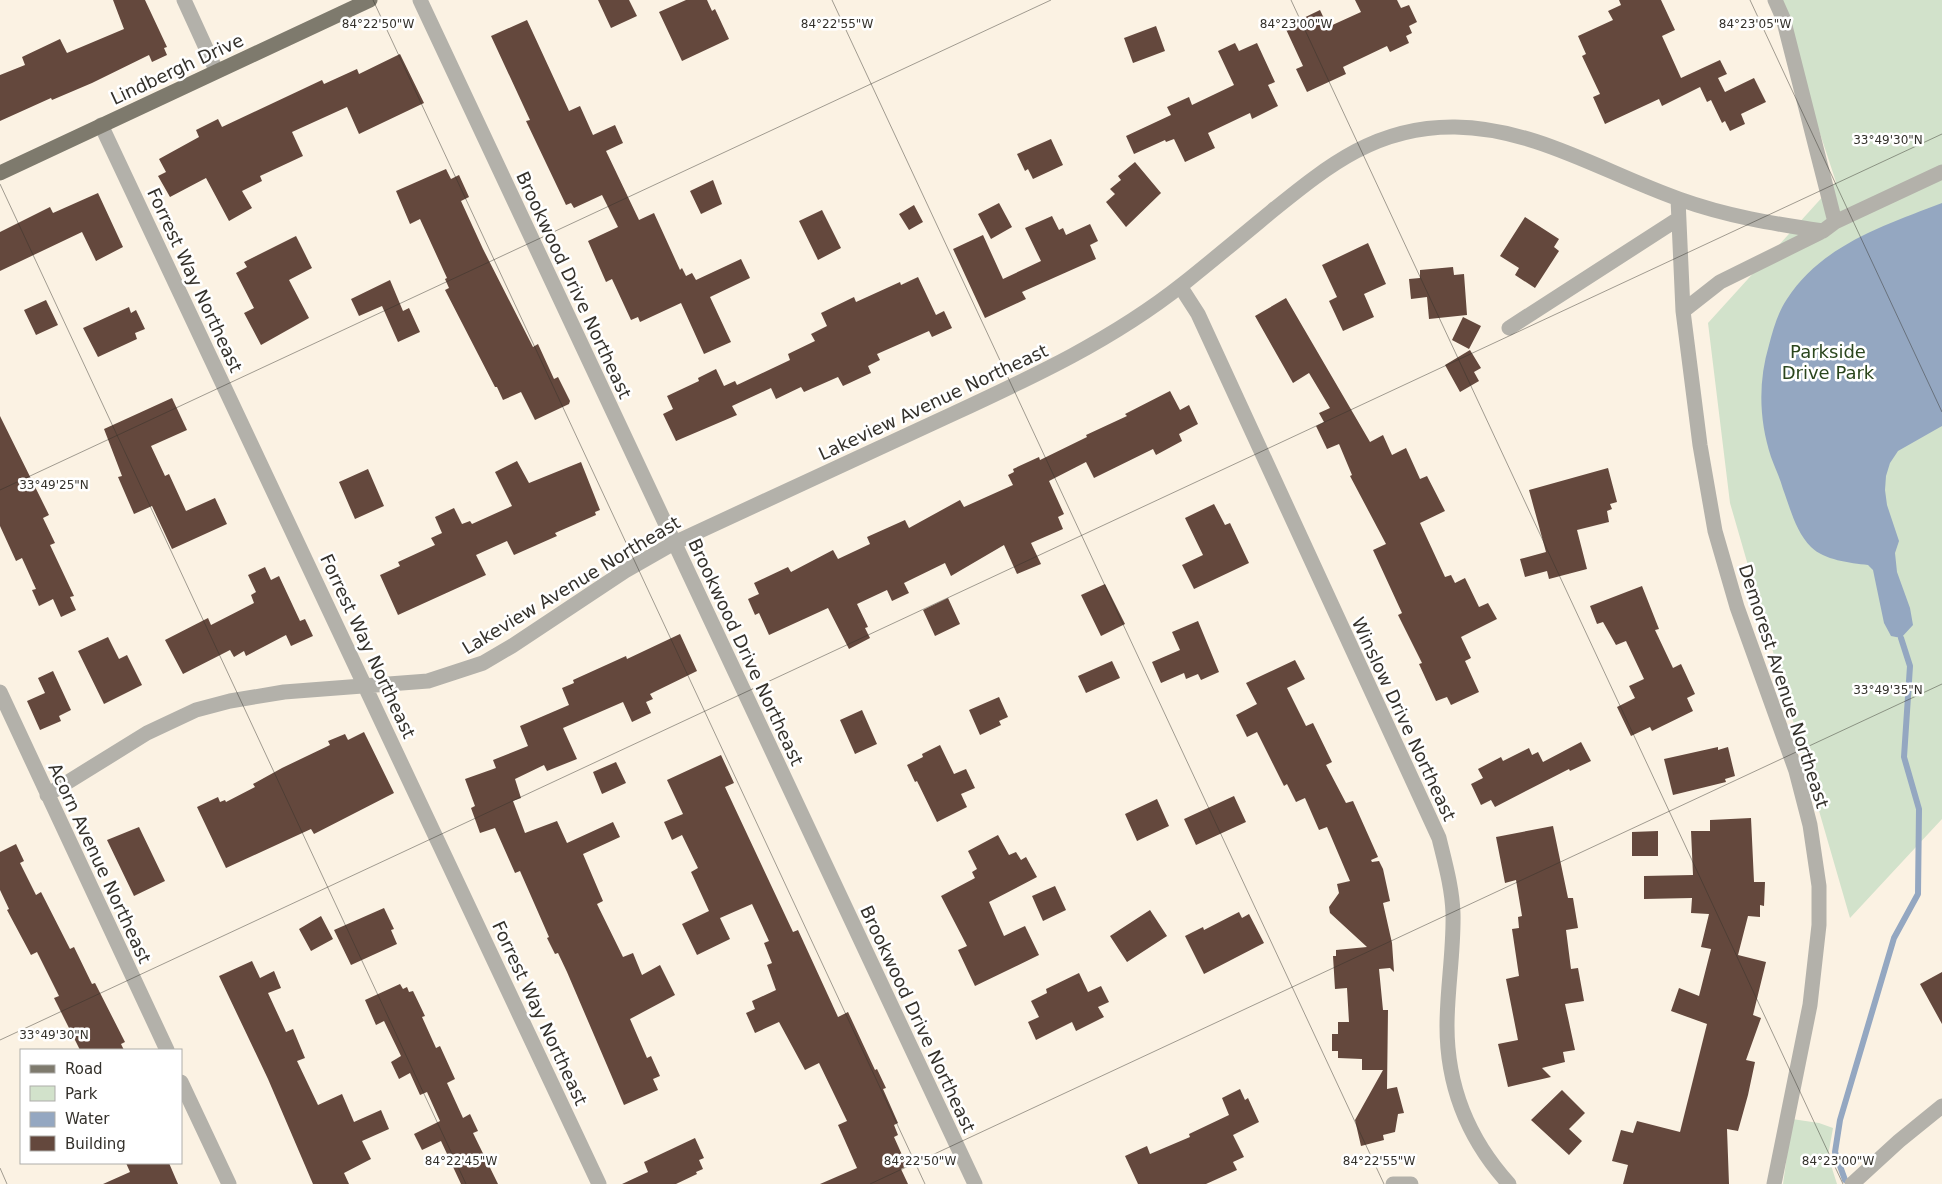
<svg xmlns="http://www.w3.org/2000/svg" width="1942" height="1184" font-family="'DejaVu Sans',sans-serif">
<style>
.green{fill:#d2e2cb}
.water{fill:#94a7c1}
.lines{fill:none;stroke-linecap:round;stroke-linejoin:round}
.stream{stroke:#94a7c1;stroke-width:6}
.building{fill:#64483d}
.minor{stroke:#b3b1aa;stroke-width:15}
.major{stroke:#7e7a6d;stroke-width:15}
.ticks{fill:none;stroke:#34312b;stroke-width:1;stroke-opacity:0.45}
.labels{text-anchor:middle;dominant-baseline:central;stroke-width:5;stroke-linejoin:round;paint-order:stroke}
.street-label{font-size:18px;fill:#34312b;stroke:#fff}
.park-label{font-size:18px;fill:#2b461d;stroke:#fff}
.ticks-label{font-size:12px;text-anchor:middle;fill:#34312b;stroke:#fff;stroke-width:5;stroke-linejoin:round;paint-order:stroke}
</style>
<rect width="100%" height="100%" fill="#fbf2e3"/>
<path class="green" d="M1776,0H1942V819L1850,918L1730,503L1708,323L1836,182Z
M1792,1119L1819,1123L1833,1128L1828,1156L1837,1184H1783Z"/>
<path class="water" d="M1942,203V426L1898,451L1890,463L1886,476L1885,490L1887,505L1899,541L1895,553L1897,572L1910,608L1913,625L1901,638L1891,636L1884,623L1873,570L1868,565C1850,563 1824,560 1811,547C1796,532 1790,508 1783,489C1780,478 1775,468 1771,457C1759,420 1758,382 1769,345C1773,330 1778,312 1787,299C1822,245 1885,225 1942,203Z"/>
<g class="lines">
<path class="stream" d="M1845,1180L1835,1152L1840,1120L1894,938L1918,894L1919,809L1904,757L1910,666L1901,638"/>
</g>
<path class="building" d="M113,0H145L167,47L164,48L167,55L152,62L149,55L92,83L52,100L51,98L0,121V75L25,65L22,57L60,39L67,53L124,29Z
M598,0H629L637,16L611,28Z
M686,0H707L712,11L715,9L729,39L682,61L659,12Z
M1355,0H1397L1401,8L1409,5L1417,22L1409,26L1412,33L1406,36L1409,43L1390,52L1387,46L1343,67L1346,74L1307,92L1296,69L1303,66L1284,25H1289L1320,10L1328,27L1361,12Z
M1619,0H1661L1675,30L1662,36L1681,78L1720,60L1727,74L1718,78L1725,92L1754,78L1766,102L1741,114L1745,124L1730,131L1725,121L1722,123L1711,100L1707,102L1700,87L1662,106L1659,99L1605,124L1593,97L1600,94L1582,56L1586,54L1578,36L1613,20L1608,11L1621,5Z
M527,20L569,111L580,106L593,135L615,125L623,143L606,151L639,220L654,213L680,270L682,268L686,276L692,273L696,280L741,259L750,278L710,297L731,342L704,354L681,303L640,322L638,317L631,320L612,279L606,282L588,241L618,227L602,195L574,208L571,203L566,205L526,121L530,120L491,36Z
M1156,26L1165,51L1133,63L1124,38Z
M1235,43L1239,51L1257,43L1275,82L1268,85L1278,106L1252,119L1250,113L1208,133L1215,148L1185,162L1174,139L1166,142L1165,140L1134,154L1126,136L1171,115L1167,107L1189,97L1192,105L1234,85L1218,51Z
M400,54L424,103L359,134L347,107L292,132L303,156L260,176L262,181L242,191L252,208L229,221L206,178L170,197L158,176L166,172L159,159L199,137L196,130L218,119L222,127L322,80L324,84L357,69L359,74Z
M1051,139L1063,165L1033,179L1028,169L1025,171L1017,154Z
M1135,162L1161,193L1126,227L1106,202L1115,194L1110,189L1121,180L1118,176Z
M446,169L451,179L459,175L469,197L461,201L483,249L533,347L538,344L554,379L558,377L570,401L569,404L535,420L521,392L503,400L497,387H495L445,290L449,288L445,279L447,278L420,219L410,224L396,191Z
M713,180L722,204L701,214L690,191Z
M98,193L123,247L96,261L82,232L0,271V232L50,207L53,213Z
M999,203L1012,227L991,239L978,214Z
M914,205L923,222L909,230L899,214Z
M822,210L841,248L818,260L799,221Z
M1052,216L1059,230L1063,228L1066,235L1090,224L1098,241L1090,245L1096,259L1022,292L1026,299L985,318L953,249L983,235L1003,279L1041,261L1025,228Z
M1525,217L1559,239L1554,247L1559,251L1535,288L1515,275L1519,268L1500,256Z
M296,236L312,268L289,280L309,318L261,345L244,313L254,308L236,273L247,267L244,262Z
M1368,243L1386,284L1364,294L1374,317L1343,331L1329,301L1337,297L1322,265Z
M1453,267L1454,275L1464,274L1467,315L1429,319L1427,297L1411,299L1409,279L1420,278V270Z
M918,277L936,315L944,311L952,328L932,337L929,331L877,354L880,360L868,366L871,373L843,386L838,377L804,392L801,387L776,399L771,388L732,406L737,415L676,441L663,414L673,409L667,396L699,381L698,378L716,369L724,386L735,381L737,385L790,360L788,354L815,341L811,334L827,326L821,313L854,297L856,302L900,282L901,285Z
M390,280L403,311L409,308L420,332L398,342L382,306L359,316L351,299Z
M1286,298L1370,442L1383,435L1392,455L1406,448L1420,479L1427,476L1445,511L1420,523L1445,577L1451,575L1455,583L1465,578L1479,607L1488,603L1497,619L1461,637L1471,658L1465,661L1479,692L1451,705L1447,697L1436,701L1419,664L1422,663L1398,615L1402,613L1373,550L1386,544L1350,476L1352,475L1339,444L1327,449L1316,426L1324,422L1319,413L1330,408L1309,373L1293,383L1255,316Z
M46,300L58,325L36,335L24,310Z
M129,307L131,313L136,310L145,329L135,333L137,339L98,357L83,328Z
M1463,317L1481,326L1469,349L1452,340Z
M1470,350L1481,368L1474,372L1479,381L1460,392L1445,365Z
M1170,391L1180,410L1189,405L1198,424L1179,434L1182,441L1156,455L1153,449L1094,478L1086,462L1049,481L1064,514L1058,517L1063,529L1031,543L1041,564L1017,574L1004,545L951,576L945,563L904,583L909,593L892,601L887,590L857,604L868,627L865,628L870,638L849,649L828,608L769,635L759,613L755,615L748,599L759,594L754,583L788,567L791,572L833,550L838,559L870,544L867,537L905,520L909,528L960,500L964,507L1013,485L1008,475L1014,472L1013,469L1039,457L1040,460L1087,437L1086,435L1127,416L1125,414Z
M172,398L187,430L151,446L165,476L169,474L186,511L215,498L227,524L172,549L152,506L134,514L118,477L122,476L104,429Z
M0,416L49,515L43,518L55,543L50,545L74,596L70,597L76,610L61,617L53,599L39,606L32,590L36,589L22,558L16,561L0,526Z
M517,461L529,483L581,462L600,510L595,512L596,515L555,533L557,536L514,555L507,541L476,555L486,575L398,615L380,575L400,566L398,562L435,545L431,538L442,533L435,517L454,508L462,524L470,521L472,524L512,506L495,472Z
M1608,468L1617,502L1610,504L1612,509L1607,511L1609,522L1577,530L1587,569L1549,579L1547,571L1525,577L1520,559L1546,552L1529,490Z
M368,469L384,506L355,519L339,482Z
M1214,504L1225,525L1230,523L1249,563L1194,589L1182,565L1203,555L1185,518Z
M265,567L271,580L279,576L300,621L305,619L313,636L291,646L286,635L246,656L244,651L234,657L230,650L183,674L165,640L208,618L211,625L254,603L251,595L256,592L248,575Z
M1105,584L1125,624L1101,636L1081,595Z
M1642,586L1659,629L1655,630L1673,668L1681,664L1695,694L1687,698L1693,711L1652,731L1650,727L1631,736L1617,707L1635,698L1629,686L1644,679L1626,641L1616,645L1603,622L1597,624L1590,606Z
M948,598L960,624L935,636L923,610Z
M1198,621L1219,672L1201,680L1198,674L1186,679L1184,673L1161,683L1152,662L1180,650L1172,632Z
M680,634L697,671L650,694L653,699L646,702L651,713L632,722L623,702L563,728L577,759L547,771L544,765L515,779L521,798L513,801L525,833L557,821L567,843L613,822L620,837L583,854L603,901L597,904L623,957L633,953L642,975L660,965L675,995L630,1019L647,1058L651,1056L660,1076L653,1079L658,1090L624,1105L567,972L558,953L555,954L547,938L549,937L520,871L515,873L495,828L480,833L471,808L475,806L465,779L496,768L493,760L528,746L520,726L569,705L562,688L574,683L573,680L626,656L627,659Z
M108,637L119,659L127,655L142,685L104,704L78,651Z
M1295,660L1305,679L1287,688L1306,726L1313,723L1332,762L1326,765L1346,803L1353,801L1378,857L1371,860L1372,862L1379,861L1383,869L1390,901L1383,903L1392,943L1394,972L1390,968L1379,969L1383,1010H1388L1387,1089L1397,1087L1404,1113L1398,1114L1395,1132L1383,1135L1384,1140L1361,1146L1355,1120L1383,1070H1362V1059L1338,1058V1051H1332V1034H1338V1022H1349L1347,988L1335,989L1333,956H1336V950L1367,947L1330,913L1329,907L1339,893L1337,884L1350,881L1327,827L1319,830L1305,798L1296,802L1287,784L1284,786L1257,732L1247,737L1236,715L1257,704L1246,683Z
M1112,661L1120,678L1086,693L1078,676Z
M53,671L71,710L59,716L61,721L40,730L27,701L45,693L38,678Z
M999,697L1008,717L999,721L1001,725L980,735L969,710Z
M862,710L877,744L855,754L840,720Z
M364,732L394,793L314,834L311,829L226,868L197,807L218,797L220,802L225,800L226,802L255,787L253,784L282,768L330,745L328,741L345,734L348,740Z
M1581,742L1591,761L1570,771L1569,769L1495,807L1491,800L1481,805L1471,784L1483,778L1478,769L1501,757L1503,761L1529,748L1532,755L1538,752L1543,762Z
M940,745L954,774L966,769L975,788L961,794L967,807L937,822L917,781L915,782L907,765L923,757L922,754Z
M1718,747V750L1728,747L1735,776L1725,779L1726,782L1673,795L1664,759Z
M721,755L734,783L725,787L793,932L798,930L838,1017L848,1012L875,1070L877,1069L886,1088L883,1089L898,1123L894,1125L898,1135L894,1137L907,1166L901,1169L908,1184H820L857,1168L838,1125L847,1121L819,1063L805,1070L779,1022L755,1033L746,1013L755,1009L752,1001L776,990L767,965L772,963L764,943L769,941L752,904L720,918L730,939L697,955L682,924L709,911L691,872L698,868L682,835L672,840L664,822L683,814L667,780Z
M616,762L626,783L602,794L593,772Z
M1234,796L1246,822L1196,845L1184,819Z
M1157,799L1169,826L1137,841L1125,814Z
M1751,818L1754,882H1765L1764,906L1760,905V917L1748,916L1738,955L1766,962L1753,1015L1761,1018L1746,1060L1755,1062L1748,1095L1738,1131L1727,1129L1729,1184H1623L1628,1165L1612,1161L1621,1130L1633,1133L1637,1121L1680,1132L1707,1024L1671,1011L1679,988L1699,996L1711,949L1701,947L1709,914L1691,913L1692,898L1644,899V876L1693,875L1691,831H1710V820Z
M1553,826L1568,898H1573L1578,928L1566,930L1571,969L1578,968L1584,1001L1565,1004L1575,1050L1563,1052L1565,1062L1542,1068L1551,1077L1508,1087L1498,1044L1518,1040L1506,979L1519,976L1512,929L1519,928L1518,917L1522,916L1516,880L1505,883L1496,837Z
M139,827L165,881L134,896L107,840Z
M1658,831V856H1632V832Z
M998,835L1009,855L1016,852L1021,860L1026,857L1037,877L989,902L1004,936L1025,926L1039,955L975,986L958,950L967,946L941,896L975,878L972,872L977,869L968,851Z
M16,844L24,861L20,863L36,895L41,892L70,949L74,947L92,984L95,983L125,1042L121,1044L124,1050H80L54,998L59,996L37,952L31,955L7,910L9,909L0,890V852Z
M1055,886L1066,910L1043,921L1032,896Z
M384,908L394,929L391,930L397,944L351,965L334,930Z
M1150,910L1167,936L1127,962L1110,936Z
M1239,912L1242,918L1249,914L1264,943L1204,974L1185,936L1203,927L1204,930Z
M321,916L333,939L311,951L299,929Z
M252,961L260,978L274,971L281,988L268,993L286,1032L293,1029L305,1058L297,1061L318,1105L342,1094L354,1122L381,1110L389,1129L362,1141L371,1159L344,1173L349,1184H313L268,1079L219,976Z
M1942,972V1024L1920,984Z
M1079,973L1088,992L1101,986L1109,1002L1098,1007L1104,1017L1076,1031L1072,1022L1036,1040L1028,1022L1039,1017L1031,1001L1047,993L1046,989Z
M400,984L403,989L407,987L409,992L413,991L425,1016L422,1017L436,1048L440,1046L455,1079L447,1083L463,1118L470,1114L478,1131L473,1133L498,1184H461L441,1141L422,1150L414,1134L440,1121L427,1092L420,1095L410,1073L399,1079L391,1062L401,1056L384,1021L376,1025L365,1000Z
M1240,1089L1245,1100L1248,1098L1259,1122L1233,1135L1244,1157L1233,1162L1237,1170L1206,1184H1138L1125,1156L1147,1146L1150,1154L1190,1137L1189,1134L1229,1115L1222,1098Z
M1562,1090L1585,1113L1569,1129L1582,1141L1569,1155L1531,1120Z
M695,1138L704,1158L699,1160L703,1169L696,1172L697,1174L676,1184H622L648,1172L644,1162Z
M126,1163H169L178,1184H103L130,1172Z"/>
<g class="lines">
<path class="minor" d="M184,0L216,70
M420,0L975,1184
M1775,0L1783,18L1835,222
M101,125L599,1184
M1678,199L1683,311L1700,445L1715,531L1737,607L1796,771L1810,825L1819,886V925L1810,1005L1774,1184
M1180,286L1198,314L1439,838C1445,863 1452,887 1453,913C1454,950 1447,989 1447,1026C1447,1087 1469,1140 1509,1184
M1683,311L1720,282L1823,231
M1509,328L1678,219
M0,692L167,1050
M47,795L147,733L196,710L230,701L284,692L428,681L483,663L512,646L625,571L674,543C760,503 845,464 931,424C1019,383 1106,345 1183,284C1213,260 1243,235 1272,211C1329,165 1377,126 1455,127C1535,128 1605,173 1679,199C1726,216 1774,224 1823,231L1835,222L1942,172
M181,1082L229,1184
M1393,1184H1411
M1852,1184L1899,1141L1942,1106"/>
<path class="major" d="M0,173L370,0"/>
</g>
<path class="ticks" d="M373,0L925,1184M832,0L1384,1184M1291,0L1843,1184M1750,0L1942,412M0,184L466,1184M0,490L1051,0M0,1040L1942,134M0,1168L7,1184M870,1184L1942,684"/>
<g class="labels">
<g class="street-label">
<text transform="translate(177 69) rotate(-25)">Lindbergh Drive</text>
<text transform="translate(195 280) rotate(65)">Forrest Way Northeast</text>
<text transform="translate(574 285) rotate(65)">Brookwood Drive Northeast</text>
<text transform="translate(933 402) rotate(-25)">Lakeview Avenue Northeast</text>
<text transform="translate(571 585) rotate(-31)">Lakeview Avenue Northeast</text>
<text transform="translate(368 646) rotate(65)">Forrest Way Northeast</text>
<text transform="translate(746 652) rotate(65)">Brookwood Drive Northeast</text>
<text transform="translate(1784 686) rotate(72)">Demorest Avenue Northeast</text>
<text transform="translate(1404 719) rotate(65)">Winslow Drive Northeast</text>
<text transform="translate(100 863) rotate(65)">Acorn Avenue Northeast</text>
<text transform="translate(540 1013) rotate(65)">Forrest Way Northeast</text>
<text transform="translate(918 1019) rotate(65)">Brookwood Drive Northeast</text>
</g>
<g class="park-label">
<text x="1828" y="351">Parkside<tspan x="1828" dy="21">Drive Park</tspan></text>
</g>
</g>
<g class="ticks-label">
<text x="378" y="28">84°22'50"W</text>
<text x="837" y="28">84°22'55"W</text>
<text x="1296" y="28">84°23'00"W</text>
<text x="1755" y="28">84°23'05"W</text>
<text x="1888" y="144">33°49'30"N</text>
<text x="54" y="489">33°49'25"N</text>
<text x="1888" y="694">33°49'35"N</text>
<text x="54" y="1039">33°49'30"N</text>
<text x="461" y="1165">84°22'45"W</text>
<text x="920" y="1165">84°22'50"W</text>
<text x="1379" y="1165">84°22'55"W</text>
<text x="1838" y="1165">84°23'00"W</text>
</g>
<rect x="20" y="1049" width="162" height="115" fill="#ffffff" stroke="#aeadaa"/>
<rect x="30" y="1065" width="25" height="8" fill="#7e7a6d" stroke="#aeadaa"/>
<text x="65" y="1074" font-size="15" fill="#34312b">Road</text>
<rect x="30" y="1086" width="25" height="15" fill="#d2e2cb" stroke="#aeadaa"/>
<text x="65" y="1099" font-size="15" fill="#34312b">Park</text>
<rect x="30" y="1112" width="25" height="15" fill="#94a7c1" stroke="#aeadaa"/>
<text x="65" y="1124" font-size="15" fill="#34312b">Water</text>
<rect x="30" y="1136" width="25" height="15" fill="#64483d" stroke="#aeadaa"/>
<text x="65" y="1149" font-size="15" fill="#34312b">Building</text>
</svg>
